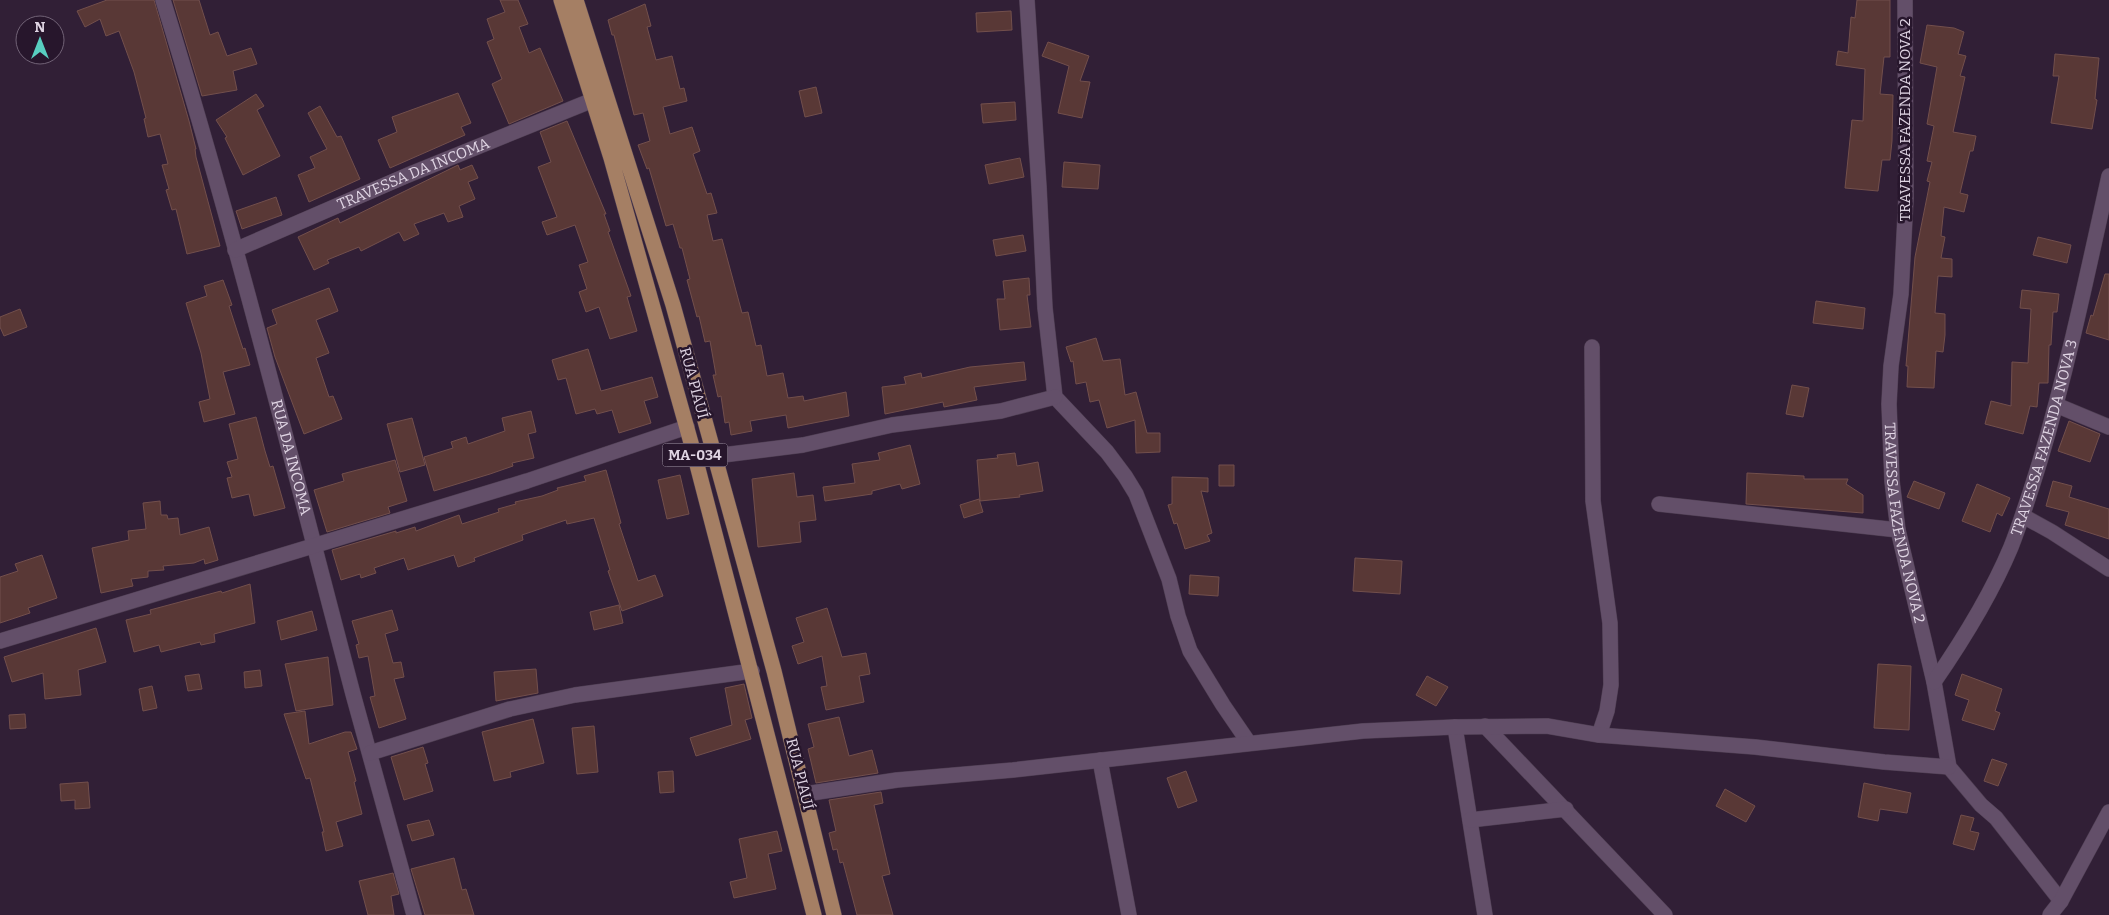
<svg xmlns="http://www.w3.org/2000/svg" width="2109" height="915" font-family="Bitter,serif">
<style>
.building{fill:#593836;stroke:#724f4c}
.lines{fill:none;stroke-linecap:round;stroke-linejoin:round}
.minor-casing{stroke:#4d3d51;stroke-width:16}
.major-casing{stroke:#4d3d51;stroke-width:16}
.minor{stroke:#634f69;stroke-width:15}
.major{stroke:#a57f64;stroke-width:15}
.labels{text-anchor:middle;dominant-baseline:central;stroke-width:5;stroke-linejoin:round;paint-order:stroke}
.shield{fill:#27162c;stroke:#a89cad;stroke-width:1}
.shield-label{font-size:14px;font-weight:bold;fill:#e0d5e4}
.street-label{font-size:15px;fill:#e0d5e4;stroke:#27162c}
</style>
<rect width="100%" height="100%" fill="#311f36"/>
<path class="building" d="M107,0H154L189,121L196,149H195L196,157L220,246L187,254L176,209L172,210L166,190L169,189L162,165L168,164L160,134L148,137L144,119L146,118L134,72L119,31L106,36L100,19L85,27L77,11Z
M173,0H199L210,35L218,32L227,56L251,48L257,64L233,71L237,90L202,96Z
M500,0H518L528,24L519,27L529,53L540,48L563,101L509,124L492,84L502,79L487,42L494,39L487,19L505,12Z
M1857,0H1890V57H1884L1880,94L1893,95L1892,141L1890,160H1882L1878,191L1845,188L1852,120L1863,121L1865,69L1836,65L1838,51L1848,53L1851,17L1855,18Z
M645,4L651,26L647,27L656,60L672,56L680,89L684,88L687,101L663,107L670,134L692,127L700,151L693,154L707,194L711,193L717,213L707,215L713,241L722,239L742,313L748,312L756,346L761,345L767,376L783,373L788,398L803,396L804,401L846,392L849,416L788,428L786,415L750,421L752,431L731,435L729,422L725,423L721,396L718,397L713,375H716L710,341L705,342L699,316L697,317L687,280L690,279L682,248H680L673,224L666,226L649,168L647,169L638,145L650,141L643,113L634,115L614,35H612L608,20Z
M1011,11L1012,30L977,32L976,13Z
M1927,25L1954,28L1964,32L1958,54L1966,56L1960,76L1965,77L1953,132L1976,136L1973,151H1970L1960,193L1968,195L1964,212L1944,207L1941,236L1945,237L1941,258L1952,259V277L1938,276L1935,313L1945,314V335L1943,352L1936,351L1934,388L1907,387L1908,366H1906L1915,257L1930,182L1927,181L1932,162L1927,161L1934,126L1927,124L1937,67L1920,63Z
M1048,42L1089,56L1080,81L1090,82L1082,118L1058,113L1069,66L1042,56Z
M2055,54L2099,58L2095,99L2097,100L2092,129L2051,123L2059,76H2053Z
M816,87L822,113L805,117L799,91Z
M458,93L471,123L461,127L465,135L390,168L378,140L397,132L392,117Z
M256,94L264,106L257,110L280,156L243,175L225,138L227,137L216,120Z
M1015,102L1016,120L983,123L981,104Z
M320,106L337,137L341,136L360,179L309,202L298,175L315,168L310,157L327,149L308,113Z
M567,121L606,214H604L610,231L608,232L631,296L627,297L637,331L610,339L599,307L586,312L579,292L587,289L579,265L588,262L575,225L547,235L542,222L557,217L538,167L551,162L540,132Z
M1020,158L1024,177L989,184L985,165Z
M1064,162L1100,165L1098,189L1062,187Z
M458,165L460,170L472,165L478,178L468,182L475,199L459,206L463,217L448,222L444,213L414,224L419,234L404,241L399,232L361,251L359,247L327,260L329,263L314,270L298,237L338,218L340,223Z
M276,197L282,215L242,229L236,211Z
M1023,235L1026,251L996,256L993,240Z
M2038,237L2071,245L2067,263L2033,255Z
M2105,274H2109V340L2086,333L2091,315L2093,316Z
M1029,278L1030,295H1027L1031,327L1000,330L997,299H1005L1003,281Z
M223,280L232,305L229,306L243,349L245,348L250,365L223,372L235,414L204,422L199,402L210,399L201,353L186,303L207,296L204,286Z
M329,288L338,311L316,320L329,353L316,358L329,397L333,396L342,419L304,434L275,357L267,328L277,324L272,310Z
M2022,290L2059,294L2057,312H2053L2051,345H2049L2048,383H2039L2037,407L2030,406L2023,434L1985,424L1991,401L2011,406L2012,362L2028,363L2031,309L2020,308Z
M1816,301L1865,308L1863,329L1813,323Z
M20,309L27,327L4,336L0,327V317Z
M1096,338L1103,361L1120,359L1125,395L1136,392L1147,433H1160V452L1136,453L1135,420L1107,428L1099,400L1090,402L1086,382L1076,384L1073,361L1071,362L1066,347Z
M588,349L601,391L652,377L658,397L644,401L651,423L619,433L612,410L597,414L595,409L576,414L566,378L558,380L552,360Z
M1024,362L1026,380L974,387L977,400L944,407L943,402L885,414L882,387L906,384L904,377L921,373L922,378L970,367Z
M1792,385L1809,388L1803,417L1786,414Z
M531,411L536,432L528,434L534,458L512,463L513,466L490,474L434,491L424,457L453,448L451,442L466,437L468,444L505,431L502,418Z
M256,417L265,451L270,467L273,466L285,508L254,516L249,494L232,498L227,478L232,477L227,462L238,459L229,424Z
M412,418L425,465L400,472L387,424Z
M2069,421L2100,434L2090,462L2058,451Z
M910,445L920,484L902,489L900,484L872,491V494L825,501L823,487L855,483L852,464L880,460L878,453Z
M1015,453L1017,466L1038,462L1043,491L1019,495L1020,497L980,501L977,460L998,458L997,455Z
M395,460L407,501L388,507L390,513L327,532L314,490L344,481L342,474Z
M1219,465H1234V486H1219Z
M606,470L621,523L619,524L638,581L655,575L663,596L622,611L608,571L610,570L594,518L567,524L566,520L522,535L523,540L474,558L475,561L458,567L454,555L408,570L404,558L374,568L376,573L361,578L360,574L341,580L332,550L396,531V533L415,527L416,531L459,515L462,524L499,512L498,509L516,504L515,502L542,496L558,490L557,488L586,481L584,476Z
M794,473L797,497L813,495L816,520L799,522L801,542L758,547L752,479Z
M1747,473L1804,476V479H1848L1846,484L1863,495V513L1746,504Z
M680,475L689,514L667,519L658,480Z
M1172,477L1208,478V492L1201,491L1212,533L1207,535L1210,541L1185,549L1177,523L1174,524L1168,505L1172,504Z
M1914,481L1945,493L1939,509L1907,497Z
M2053,481L2072,486L2069,497L2109,509V539L2065,525L2069,512L2046,506Z
M1977,484L2010,498L2002,516L1997,513L1990,532L1962,521Z
M979,499L983,512L964,518L960,505Z
M160,501L161,515H167L168,519L178,518L180,535L209,527L218,560L205,564L204,559L194,563L163,566L164,570L148,571V577L131,579L133,586L101,593L92,548L129,540L128,531L146,529L143,503Z
M42,555L57,598L28,608L30,613L0,623V577L18,571L15,564Z
M1355,558L1402,561L1400,594L1353,591Z
M1190,575L1219,577L1218,596L1189,594Z
M250,584L255,623L214,634L215,642L201,645L200,642L161,652L159,645L134,652L126,620L151,614L150,610L221,591L222,593Z
M619,605L623,623L594,630L590,612Z
M827,608L842,657L866,653L870,674L859,676L864,702L826,710L821,687L827,686L822,656L798,664L792,646L804,642L796,618Z
M392,610L398,630L385,634L393,663L401,662L404,677L394,679L406,719L379,728L370,697L375,696L368,656L359,658L356,645L359,644L352,621Z
M312,611L317,630L281,640L277,621Z
M96,628L106,662L78,670L81,695L45,699L43,673L12,682L4,657Z
M328,657L333,705L296,711L285,664Z
M1878,664L1911,666L1909,730L1874,728Z
M536,669L538,693L496,701L494,672Z
M260,670L262,686L245,688L244,672Z
M199,674L202,689L188,691L185,676Z
M1962,674L2002,689L1995,711L2000,713L1994,730L1962,720L1969,700L1955,695Z
M1427,676L1448,687L1436,706L1416,695Z
M744,684L752,718L745,720L751,739L696,756L690,738L732,725L725,688Z
M152,686L157,708L143,711L139,689Z
M305,711L309,744L345,732H351L357,749L348,752L356,781L354,782L362,814L336,822L343,846L326,851L322,832H324L310,778L306,779L284,714Z
M25,714L26,728L10,729L9,715Z
M839,717L849,756L872,750L878,773L816,783L808,749L814,747L808,724Z
M533,719L544,763L510,772L511,777L494,781L482,732Z
M594,726L598,772L577,774L572,728Z
M423,747L428,763L425,764L433,791L404,800L391,757Z
M1992,759L2007,764L1998,786L1984,781Z
M673,771L674,792L660,793L658,772Z
M1186,771L1197,801L1178,808L1167,778Z
M88,782L90,808L75,809V800L61,801L60,784Z
M1864,783L1911,793L1907,813L1880,809L1878,821L1858,817Z
M1725,789L1755,806L1746,822L1716,806Z
M881,792L883,803L874,805L890,874L882,876L893,915H857L843,862L840,863L837,849L833,850L829,833L836,831L829,800Z
M1961,815L1974,818L1970,831L1979,833L1974,850L1953,844Z
M429,820L434,835L412,841L407,825Z
M777,831L782,851L768,854L776,889L734,898L730,882L747,878L739,839Z
M454,858L462,890L466,889L474,915H425L411,869Z
M393,873L399,894L391,896L394,915H368L359,881Z"/>
<g class="lines">
<defs>
<g id="minor">
<path id="s1" d="M163,0C234,229 292,462 353,694C373,768 394,841 414,915"/>
<path d="M1027,0L1039,187L1045,308L1055,397L1107,452L1125,476L1136,494L1169,579L1178,616L1190,651L1223,705L1249,743"/>
<path id="s2" d="M1905,0L1906,198L1901,294L1891,366L1889,404L1892,481L1898,530L1934,682L1949,767L1981,805L1996,818L2061,901"/>
<path id="s3" d="M235,250L408,175L593,100"/>
<path d="M1592,347L1593,501L1610,623L1611,685L1607,711L1599,735"/>
<path d="M2056,405L2109,427"/>
<path d="M715,456L803,445L892,425L1001,411L1055,397"/>
<path d="M1659,504L1898,530"/>
<path d="M2023,516L2052,532L2109,569"/>
<path d="M0,641L527,481L687,427"/>
<path id="s4" d="M1934,682C1963,640 1991,595 2011,547C2022,519 2031,490 2040,461C2068,367 2088,271 2109,176"/>
<path d="M1485,726L1665,915"/>
<path d="M1455,727L1485,915"/>
<path d="M370,753L510,709L575,695L752,671"/>
<path d="M1100,760L1129,915"/>
<path d="M805,794L897,780L1013,770L1363,731L1455,727L1547,726L1599,735L1755,747L1884,762L1949,767"/>
<path d="M1470,820L1566,809"/>
<path d="M2050,915L2061,901L2109,812"/>
</g>
<path id="major" d="M561,0L611,158L695,457L814,915
M576,0L673,305L774,671L834,915"/>
</defs>
<use href="#minor" class="minor-casing"/>
<use href="#major" class="major-casing"/>
<use href="#minor" class="minor"/>
<use href="#major" class="major"/>
</g>
<g class="labels">
<rect class="shield" x="662.5" y="443.5" width="65" height="23" rx="4"/>
<g class="shield-label">
<text x="695" y="455">MA-034</text>
</g>
<g class="street-label">
<text transform="translate(1905 120) rotate(-90)">TRAVESSA FAZENDA NOVA 2</text>
<text stroke="none"><textPath href="#s3" startOffset="194">TRAVESSA DA INCOMA</textPath></text>
<text transform="translate(694 383) rotate(75)">RUA PIAUÍ</text>
<text stroke="none"><textPath href="#s4" startOffset="270">TRAVESSA FAZENDA NOVA 3</textPath></text>
<text stroke="none"><textPath href="#s1" startOffset="475">RUA DA INCOMA</textPath></text>
<text stroke="none"><textPath href="#s2" startOffset="525">TRAVESSA FAZENDA NOVA 2</textPath></text>
<text transform="translate(800 774) rotate(76)">RUA PIAUÍ</text>
</g>
</g>
<g transform="translate(40 40)"><circle r="24" fill="#27162c" stroke="#716276"/>
<path d="M0-4L9 19L0 12L-9 19Z" fill="#58cec0"/>
<text y="-8" font-size="14" font-weight="bold" text-anchor="middle" fill="#e0d5e4">N</text>
</g>
</svg>
